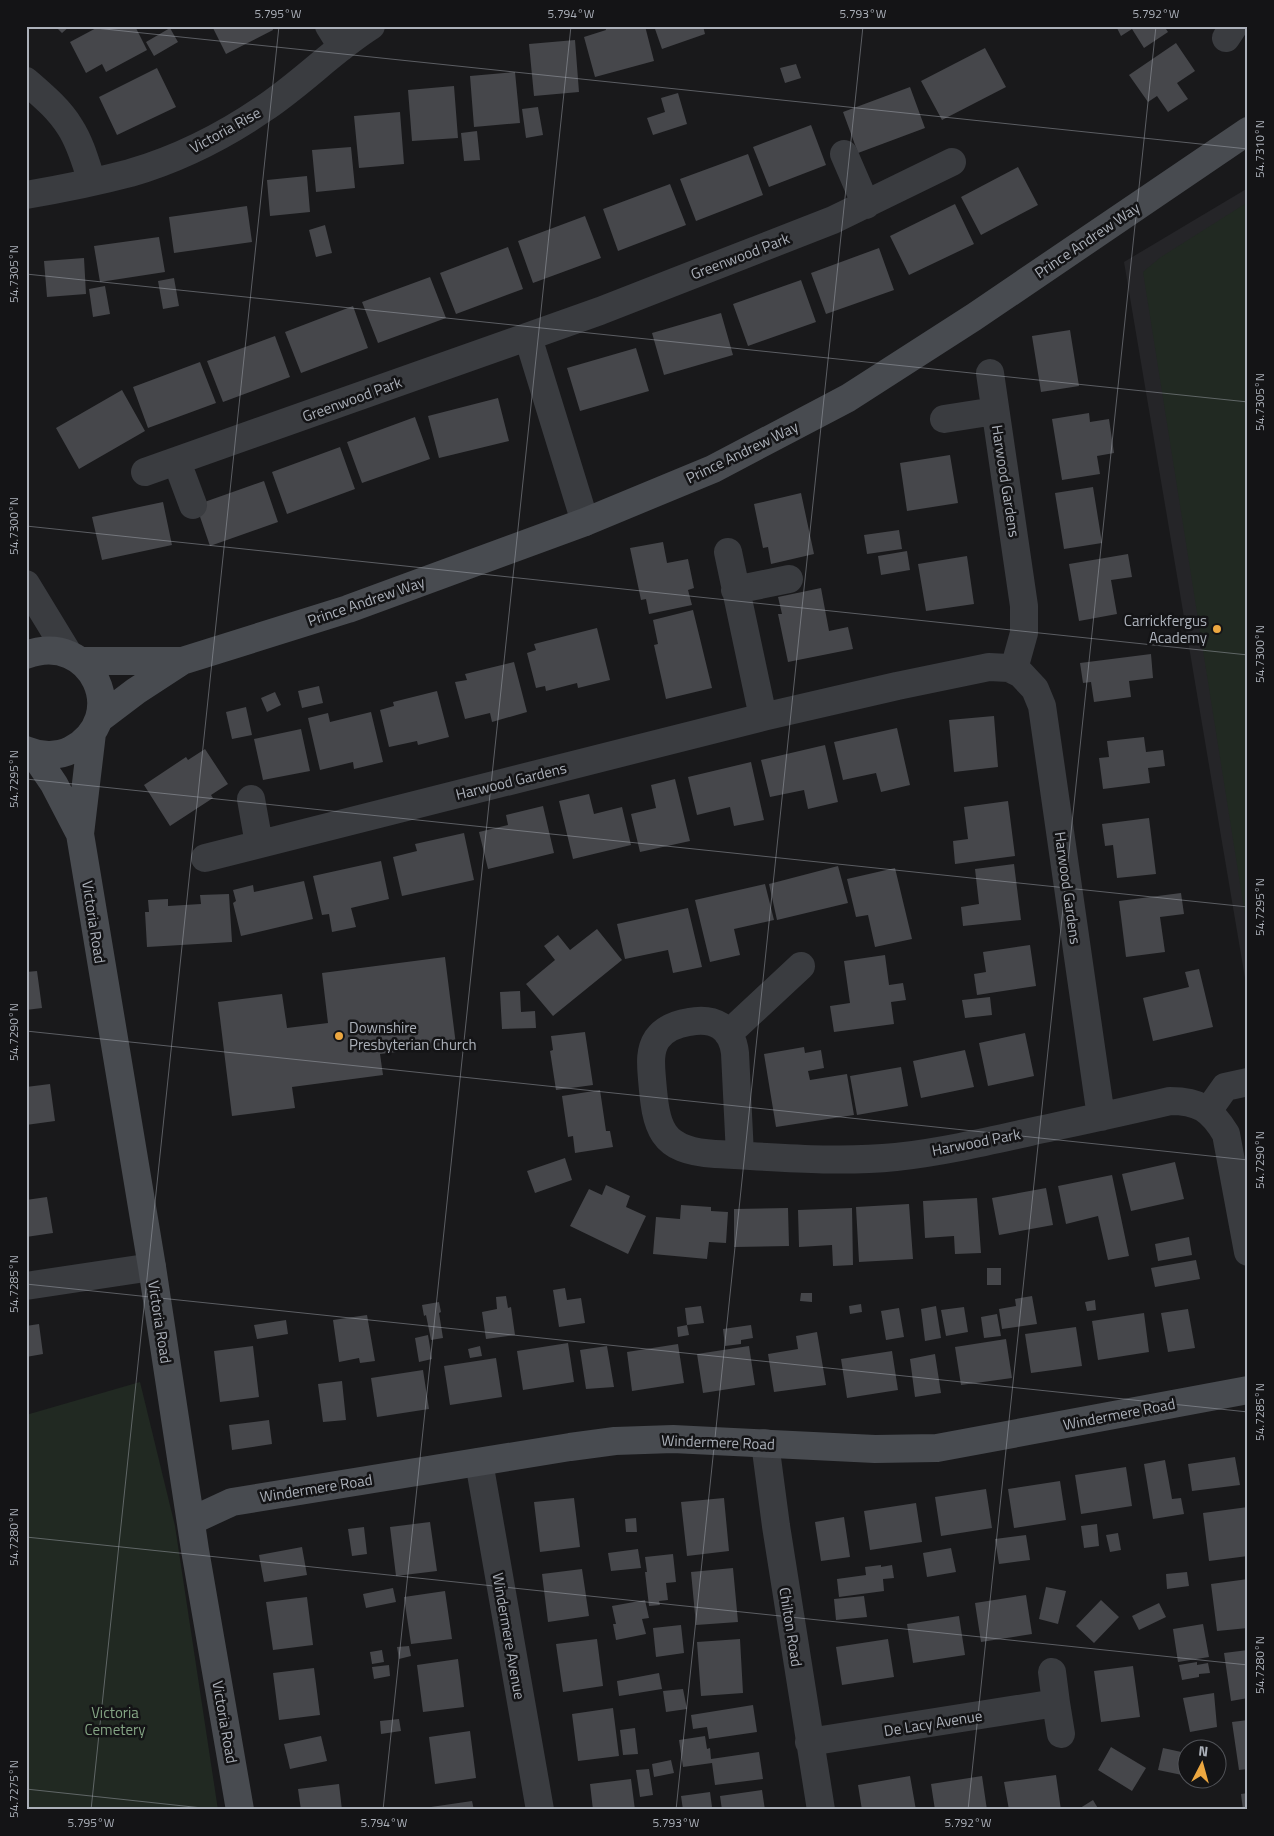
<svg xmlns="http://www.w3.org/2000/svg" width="1274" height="1836" font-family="'Titillium Web',sans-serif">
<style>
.built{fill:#252528}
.green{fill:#212922}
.building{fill:#46474b}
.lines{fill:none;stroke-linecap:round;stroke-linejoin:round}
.street{stroke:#3a3c40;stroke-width:28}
.secondary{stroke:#484b50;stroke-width:28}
.ticks{fill:none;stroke:#acb1ba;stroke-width:1;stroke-opacity:0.45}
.poi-dot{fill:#eca740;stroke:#141416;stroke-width:2}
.labels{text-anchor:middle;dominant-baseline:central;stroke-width:5;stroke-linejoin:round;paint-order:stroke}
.street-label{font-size:15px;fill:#acb1ba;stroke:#141416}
.poi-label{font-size:15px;fill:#acb1ba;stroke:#141416;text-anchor:end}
.park-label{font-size:15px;fill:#84a484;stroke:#141416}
.neatline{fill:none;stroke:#acb1ba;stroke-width:2}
.ticks-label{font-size:12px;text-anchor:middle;fill:#acb1ba}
</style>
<rect width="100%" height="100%" fill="#19191b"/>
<path class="built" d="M1248,188V996L1124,262Z"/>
<path class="green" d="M1248,202V934L1143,272L1161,257Z
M140,1382L175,1526L218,1810H26V1415Z"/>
<path class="building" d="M55,26H70L62,33Z
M100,26H135L147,50L106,72L102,64L86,73L70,42Z
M212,26H272L273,30L226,54Z
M605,26H645L654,61L595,77L584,37L606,30Z
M654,26H703L705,34L662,49Z
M1116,26H1164L1168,32L1144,48L1132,29L1121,36Z
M170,28L178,42L154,56L146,42Z
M575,40L579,92L534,96L529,44Z
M1176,43L1195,71L1177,83L1188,99L1168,112L1157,96L1148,102L1129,75Z
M985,48L1006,87L942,120L921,81Z
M796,64L801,78L785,83L780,68Z
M157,68L176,107L117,135L99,97Z
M515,72L520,123L474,127L470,76Z
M454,86L458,138L412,141L408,90Z
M910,87L925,128L858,153L843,112Z
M678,93L687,124L653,135L647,118L665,112L661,98Z
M538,107L543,135L526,138L522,109Z
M400,112L404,164L359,168L354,116Z
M811,125L826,165L769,187L753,147Z
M477,131L480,160L464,161L461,133Z
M351,147L355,188L316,192L312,150Z
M748,154L763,195L696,221L680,179Z
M1018,167L1038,205L981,235L961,197Z
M307,176L310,212L270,216L267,180Z
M670,184L686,225L618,251L603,209Z
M955,204L974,244L909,275L890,236Z
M247,206L252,242L174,253L169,217Z
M585,216L601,258L533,283L518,241Z
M325,225L332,253L316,257L309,230Z
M159,237L165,272L100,282L94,246Z
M508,247L523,289L456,314L440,273Z
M879,248L894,290L826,314L811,273Z
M84,258L86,294L47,297L44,261Z
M430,277L446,318L378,343L362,302Z
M174,278L179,306L163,309L158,281Z
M801,280L816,322L748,346L733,304Z
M105,286L110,314L93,317L89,289Z
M353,306L368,348L301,373L285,332Z
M721,313L733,355L664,375L652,333Z
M1070,330L1079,386L1041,392L1032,336Z
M275,336L290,377L223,402L207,361Z
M636,348L649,391L580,411L567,368Z
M200,362L216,403L148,428L133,387Z
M122,390L145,431L79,469L56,428Z
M498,398L509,441L439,458L428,416Z
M1089,413L1090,422L1109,419L1114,453L1097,456L1100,474L1062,480L1052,419Z
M415,417L430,459L362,483L347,442Z
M340,447L355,489L287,514L272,472Z
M950,455L958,503L907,511L900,463Z
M264,481L278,522L210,546L196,505Z
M1093,487L1102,543L1064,549L1055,493Z
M801,493L814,554L771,564L768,547L763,548L754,504Z
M163,502L172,545L102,560L92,517Z
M899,530L902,549L867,554L864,535Z
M663,542L667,563L688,559L694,588L688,590L692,605L649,614L646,599L641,600L630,548Z
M907,551L910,570L881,575L878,556Z
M1128,554L1132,577L1111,580L1117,614L1079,621L1069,564Z
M967,556L974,604L926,611L918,564Z
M821,588L829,631L848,627L853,649L788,662L778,614H782L778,597Z
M693,610L712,688L666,699L654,645L658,644L653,620Z
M597,628L610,680L578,688L577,683L546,691L545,686L536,688L527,653L536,650L534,644Z
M1151,654L1153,678L1129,681L1131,697L1094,702L1091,682L1083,683L1080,663Z
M514,662L527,712L492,722L490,713L465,719L455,682L467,680L465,674Z
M319,686L323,703L302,708L298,691Z
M437,691L449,737L418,745L417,741L389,747L380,710L394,706L393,702Z
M275,692L281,705L267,712L261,698Z
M246,707L252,735L232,739L226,712Z
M371,712L383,762L354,769L353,762L320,770L308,718L328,713L330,722Z
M994,716L998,767L954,772L949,720Z
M897,728L910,785L881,792L876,773L843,780L834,742Z
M301,729L310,771L263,780L254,739Z
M1144,737L1146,752L1163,750L1165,766L1148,768L1150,783L1103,789L1099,758L1109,757L1107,741Z
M825,745L838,802L808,809L804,790L770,797L761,760Z
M205,749L228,784L211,795L213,798L170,826L144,785L186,757L188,760Z
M751,762L764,820L734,826L730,807L697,815L688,777Z
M675,779L690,841L640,852L631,814L656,808L651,785Z
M589,794L594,814L622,807L631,845L573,859L559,801Z
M1008,801L1015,856L955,864L953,841L968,839L964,807Z
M543,806L554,853L488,869L479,832L508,825L506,815Z
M1149,818L1156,874L1117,878L1113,845L1105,846L1102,824Z
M464,833L474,880L402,896L393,857L417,851L415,844Z
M381,861L389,899L351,908L356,927L332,932L329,914L322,915L313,876Z
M1014,864L1021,920L963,926L961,907L979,904L975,869Z
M838,866L848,903L777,920L769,884Z
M895,868L912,939L875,947L868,915L856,917L847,879Z
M304,881L313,919L241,936L233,903L236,901L233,890L253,885L254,892Z
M765,884L774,920L734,929L740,955L710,962L695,900Z
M1181,893L1184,914L1160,917L1165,952L1126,957L1119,901Z
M229,894L232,942L147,947L145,912H149L148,900L168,899V906L201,904L200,895Z
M688,908L702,967L673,973L668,950L625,959L617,924Z
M597,929L622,960L553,1016L526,984L555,960L544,946L558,935L570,950Z
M1030,945L1036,986L977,995L974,974L986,972L983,952Z
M885,955L889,985L903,983L906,1000L891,1002L894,1024L834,1032L830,1006L850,1003L844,961Z
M445,957L456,1045L380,1054L383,1075L292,1087L295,1108L232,1116L218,1002L282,994L287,1028L328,1023L322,973Z
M1199,969L1213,1027L1153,1041L1143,998L1189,987L1185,972Z
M37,971L42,1008L26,1010V972Z
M520,991L521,1012L535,1011L536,1028L502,1029L500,992Z
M990,997L992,1015L965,1018L962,1000Z
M585,1032L593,1085L556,1090L550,1051L553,1050L551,1036Z
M1025,1033L1034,1076L988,1086L979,1043Z
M804,1047L805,1053L821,1050L824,1068L808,1071L810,1080L847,1074L854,1115L776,1127L764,1054Z
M965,1050L974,1087L921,1098L913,1061Z
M901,1067L908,1106L857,1115L850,1076Z
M50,1084L55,1121L26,1125V1087Z
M600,1090L606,1131H610L613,1147L575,1153L573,1136L568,1137L562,1096Z
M565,1158L572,1180L535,1193L527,1171Z
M1175,1162L1184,1199L1131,1211L1122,1174Z
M1112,1175L1129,1256L1108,1260L1098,1216L1066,1224L1058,1186Z
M606,1185L630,1196L626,1207L646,1216L628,1254L570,1226L589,1189L602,1195Z
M1046,1188L1053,1225L999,1235L992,1198Z
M47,1197L53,1233L26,1237V1200Z
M977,1198L981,1253L955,1254L954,1236L925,1238L923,1201Z
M909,1204L913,1259L859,1262L856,1207Z
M681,1205L711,1207V1211L728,1212L726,1243L709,1242L707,1259L653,1254L656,1217L680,1219Z
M788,1208L789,1246L734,1247V1209Z
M852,1208L853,1265L833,1266L832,1245L799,1247L798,1210Z
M1189,1237L1192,1255L1158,1261L1155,1244Z
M1196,1260L1200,1279L1155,1287L1151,1268Z
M987,1268H1001V1285H987Z
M565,1288L567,1300L581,1298L585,1323L559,1327L553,1290Z
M801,1293H812V1302L800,1301Z
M506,1296L508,1308L511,1307L515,1335L486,1339L482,1312L497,1309L496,1297Z
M1032,1296L1037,1324L1002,1329L999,1309L1016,1306L1015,1299Z
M1095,1300L1096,1310L1087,1311L1085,1302Z
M439,1302L441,1312L439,1313L443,1338L431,1340L426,1315L424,1316L422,1305Z
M861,1304L862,1312L850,1314L849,1306Z
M701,1306L704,1323L687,1325L689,1335L678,1337L677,1327L687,1325L685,1308Z
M936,1306L941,1338L925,1341L921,1309Z
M964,1307L968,1332L946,1336L941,1310Z
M899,1308L904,1337L886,1340L881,1311Z
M1188,1309L1195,1348L1168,1352L1161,1313Z
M1144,1313L1149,1352L1098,1360L1092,1321Z
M997,1314L1001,1336L984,1338L981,1317Z
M367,1315L375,1361L360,1363L359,1358L339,1362L333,1320Z
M286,1320L288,1334L257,1339L254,1325Z
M39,1324L43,1354L26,1357V1326Z
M751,1325L753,1338L741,1340V1344L725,1346L723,1329Z
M1076,1327L1082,1366L1031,1373L1025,1334Z
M817,1332L826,1385L774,1392L768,1354L798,1349L796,1336Z
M428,1335L432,1359L419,1362L415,1338Z
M1006,1339L1012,1378L961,1385L955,1347Z
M568,1343L574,1382L523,1390L517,1351Z
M678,1344L684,1383L632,1391L627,1352Z
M253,1346L259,1397L220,1402L214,1351Z
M480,1346L482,1356L470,1358L468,1349Z
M607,1346L614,1387L586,1389L580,1350Z
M749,1346L755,1385L703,1393L697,1354Z
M892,1351L898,1390L847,1398L841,1359Z
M935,1354L941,1393L915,1397L910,1359Z
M496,1358L502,1397L450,1405L444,1366Z
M423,1370L429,1409L377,1417L371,1378Z
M342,1381L346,1420L323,1422L318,1384Z
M269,1420L272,1444L232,1450L229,1425Z
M1235,1457L1240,1485L1192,1491L1188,1464Z
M1165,1460L1172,1499L1181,1498L1184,1514L1153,1519L1144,1464Z
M1126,1467L1132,1506L1081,1514L1075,1475Z
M1060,1481L1066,1520L1014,1528L1008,1489Z
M986,1489L992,1528L941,1536L935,1497Z
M574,1498L580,1547L540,1552L534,1502Z
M724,1498L729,1551L687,1556L681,1502Z
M916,1503L922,1542L870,1550L864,1511Z
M1248,1507V1556L1209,1561L1203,1513Z
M844,1517L850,1557L821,1561L815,1522Z
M636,1518L637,1532H626L625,1519Z
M430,1522L437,1571L396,1576L390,1527Z
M1097,1524L1099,1546L1084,1548L1081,1526Z
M364,1527L367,1554L352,1556L348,1529Z
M1118,1533L1121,1550L1110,1552L1106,1535Z
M1026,1535L1030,1560L999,1564L995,1539Z
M302,1547L307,1575L264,1582L259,1555Z
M951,1548L956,1572L927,1577L923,1553Z
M638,1549L641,1568L611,1571L608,1553Z
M673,1554L676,1582L666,1583L668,1600L659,1601L660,1605L649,1606L645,1572H647L645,1557Z
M881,1565V1567L892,1565L894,1578L883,1579L884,1591L839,1597L837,1579L866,1575L865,1567Z
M733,1568L738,1622L696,1625L691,1572Z
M582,1569L589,1616L548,1622L542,1574Z
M1187,1572L1189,1586L1167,1589L1166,1574Z
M1248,1579V1628L1217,1631L1211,1584Z
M1046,1587L1066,1591L1058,1624L1039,1619Z
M393,1588L396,1602L366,1608L363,1594Z
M445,1591L452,1639L411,1644L404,1597Z
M1026,1595L1032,1634L981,1642L975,1603Z
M864,1596L867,1617L836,1620L834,1599Z
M307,1597L313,1645L273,1650L266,1602Z
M645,1600L649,1618L642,1619L646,1634L616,1640L613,1624H616L612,1606Z
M1101,1600L1119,1617L1094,1643L1076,1626Z
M1159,1603L1166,1617L1139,1630L1132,1616Z
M959,1616L965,1655L913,1663L907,1624Z
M1203,1624L1209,1657L1178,1662L1173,1629Z
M681,1625L684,1653L656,1657L653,1628Z
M597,1639L603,1686L563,1692L556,1644Z
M740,1639L743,1693L701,1696L697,1642Z
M888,1639L894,1677L842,1685L836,1647Z
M409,1646L411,1656L399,1659L397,1647Z
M382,1650L384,1662L372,1664L370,1652Z
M1248,1650V1698L1231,1701L1224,1653Z
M458,1659L464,1707L423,1712L417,1665Z
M1197,1662V1665L1208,1663L1210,1673L1199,1674V1677L1182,1680L1179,1665Z
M389,1665L390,1676L374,1679L372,1667Z
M1133,1666L1140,1717L1101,1722L1094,1671Z
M314,1668L320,1715L279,1720L273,1673Z
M659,1673L662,1689L619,1696L617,1681Z
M683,1689L687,1709L666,1712L663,1691Z
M1214,1693L1217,1727L1190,1732L1183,1698Z
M753,1705L757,1732L709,1739L707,1727L693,1729L691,1715Z
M613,1708L619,1756L578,1761L572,1714Z
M399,1719L401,1731L381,1734L380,1721Z
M1248,1720V1769L1239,1770L1232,1722Z
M635,1728L638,1754L623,1755L620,1730Z
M470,1731L476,1778L435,1784L429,1737Z
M321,1736L327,1761L290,1769L284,1744Z
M705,1736L707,1749L710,1748L711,1759L759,1752L763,1779L715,1785L712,1763L683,1767L679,1740Z
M1111,1747L1146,1768L1132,1791L1098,1770Z
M1163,1748L1186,1753L1182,1775L1158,1770Z
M671,1760L674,1773L654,1777L652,1764Z
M649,1769L653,1795L640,1797L636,1770Z
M1056,1775L1061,1810H1009L1004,1782Z
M910,1776L916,1810H862L858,1785Z
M982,1776L987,1810H935L931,1784Z
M631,1779L635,1810H593L590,1784Z
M339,1784L342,1810H301L298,1789Z
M762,1790L765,1810H722L720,1796Z
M710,1792L712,1807L683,1810L681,1796Z
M1248,1793V1810H1243L1241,1794Z
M1093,1800L1099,1810H1077Z
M472,1801L474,1810H432L431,1807Z"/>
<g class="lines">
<path class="street" d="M329,26L342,47
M1226,38L1234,26
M26,81C42,95 59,109 70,127C81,144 86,164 92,182
M844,154L866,205
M26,195C61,189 96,182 130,173C178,159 222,137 263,109C301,84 333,50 371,26
M528,337L585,522
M990,373L1024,606V633L1014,669
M944,419L995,411
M177,462L193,505
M145,472L600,311L833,220L952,162
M728,552L763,717
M26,584L68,653
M735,590L789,579
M251,799L259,844
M205,858L763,717L897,686L989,667L1009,668L1021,674L1035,689L1042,706L1101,1117
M728,1034L801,966
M1208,1111L1225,1087L1248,1082
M740,1155L735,1053C732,1027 714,1017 689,1022C676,1024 665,1028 657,1039C649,1051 651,1066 652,1079C656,1128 660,1151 715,1154C775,1157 836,1163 896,1157C941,1152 985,1142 1030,1132C1076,1122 1123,1112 1170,1101C1199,1101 1211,1109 1226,1134L1248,1252
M26,1286L152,1267
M765,1443L776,1526L821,1810
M479,1462L540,1810
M1056,1703L1061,1734
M809,1742L1056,1703L1052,1672"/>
<path class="secondary" d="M26,655C92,630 132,718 71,750C57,757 40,756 26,750
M82,661H182L348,609L585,522L713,469L848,398L974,317L1248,131
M99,719L136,691L182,661
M92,733L80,834L152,1267L195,1550L240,1810
M33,753L54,784L80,834
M191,1521L232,1502L570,1447L615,1441L673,1439L875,1449L937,1448L1248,1390"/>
</g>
<path class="ticks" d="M76,26L1248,149M26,274L1248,402M26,526L1248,655M26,779L1248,907M26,1031L1248,1160M26,1284L1248,1412M26,1537L1248,1665M26,1789L221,1810M91,1810L279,26M383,1810L571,26M676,1810L863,26M968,1810L1156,26"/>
<g class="poi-dot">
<circle cx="1217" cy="629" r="5"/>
<circle cx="339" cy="1036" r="5"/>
</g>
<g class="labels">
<g class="street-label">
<text transform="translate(225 130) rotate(-29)">Victoria Rise</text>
<text transform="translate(1087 240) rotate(-34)">Prince Andrew Way</text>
<text transform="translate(740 256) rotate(-21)">Greenwood Park</text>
<text transform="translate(352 399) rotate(-20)">Greenwood Park</text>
<text transform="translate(742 452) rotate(-26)">Prince Andrew Way</text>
<text transform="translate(1006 481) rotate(81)">Harwood Gardens</text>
<text transform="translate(366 601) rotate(-19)">Prince Andrew Way</text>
<text transform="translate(511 781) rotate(-14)">Harwood Gardens</text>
<text transform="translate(1068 888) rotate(82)">Harwood Gardens</text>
<text transform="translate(94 922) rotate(81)">Victoria Road</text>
<text transform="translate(976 1142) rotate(-11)">Harwood Park</text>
<text transform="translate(160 1322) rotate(81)">Victoria Road</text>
<text transform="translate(1119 1414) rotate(-11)">Windermere Road</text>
<text transform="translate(718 1442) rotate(2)">Windermere Road</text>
<text transform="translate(316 1488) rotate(-9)">Windermere Road</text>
<text transform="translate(791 1627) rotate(81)">Chilton Road</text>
<text transform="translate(509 1636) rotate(80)">Windermere Avenue</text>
<text transform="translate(225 1722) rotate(80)">Victoria Road</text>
<text transform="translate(933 1723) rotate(-9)">De Lacy Avenue</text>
</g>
<g class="poi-label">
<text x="1207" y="620">Carrickfergus<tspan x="1207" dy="17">Academy</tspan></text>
<text x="349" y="1027" text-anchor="start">Downshire<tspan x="349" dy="17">Presbyterian Church</tspan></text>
</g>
<g class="park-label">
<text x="115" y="1712">Victoria<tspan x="115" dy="17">Cemetery</tspan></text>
</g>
</g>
<rect width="1274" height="1836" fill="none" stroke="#141416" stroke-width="55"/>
<g transform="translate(1202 1764) rotate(6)"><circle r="24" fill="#141416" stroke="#515358"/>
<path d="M0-4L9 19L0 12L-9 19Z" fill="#eca740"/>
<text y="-8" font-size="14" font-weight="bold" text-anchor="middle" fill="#acb1ba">N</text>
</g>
<rect x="28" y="28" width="1218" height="1780" class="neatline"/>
<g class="ticks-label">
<text x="278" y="18">5.795°W</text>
<text x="571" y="18">5.794°W</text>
<text x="863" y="18">5.793°W</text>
<text x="1156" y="18">5.792°W</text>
<text transform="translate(1260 149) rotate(-90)" y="4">54.7310°N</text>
<text transform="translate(14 274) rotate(-90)" y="4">54.7305°N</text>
<text transform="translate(1260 402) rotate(-90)" y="4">54.7305°N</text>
<text transform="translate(14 526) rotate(-90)" y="4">54.7300°N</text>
<text transform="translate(1260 654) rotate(-90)" y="4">54.7300°N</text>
<text transform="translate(14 779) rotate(-90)" y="4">54.7295°N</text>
<text transform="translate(1260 907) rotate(-90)" y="4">54.7295°N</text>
<text transform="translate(14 1032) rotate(-90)" y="4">54.7290°N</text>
<text transform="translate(1260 1160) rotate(-90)" y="4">54.7290°N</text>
<text transform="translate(14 1284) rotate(-90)" y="4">54.7285°N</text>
<text transform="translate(1260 1412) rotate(-90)" y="4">54.7285°N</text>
<text transform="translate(14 1537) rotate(-90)" y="4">54.7280°N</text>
<text transform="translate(1260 1665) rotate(-90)" y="4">54.7280°N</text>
<text transform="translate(14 1789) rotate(-90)" y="4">54.7275°N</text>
<text x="91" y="1827">5.795°W</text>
<text x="384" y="1827">5.794°W</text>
<text x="676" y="1827">5.793°W</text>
<text x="968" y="1827">5.792°W</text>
</g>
</svg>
